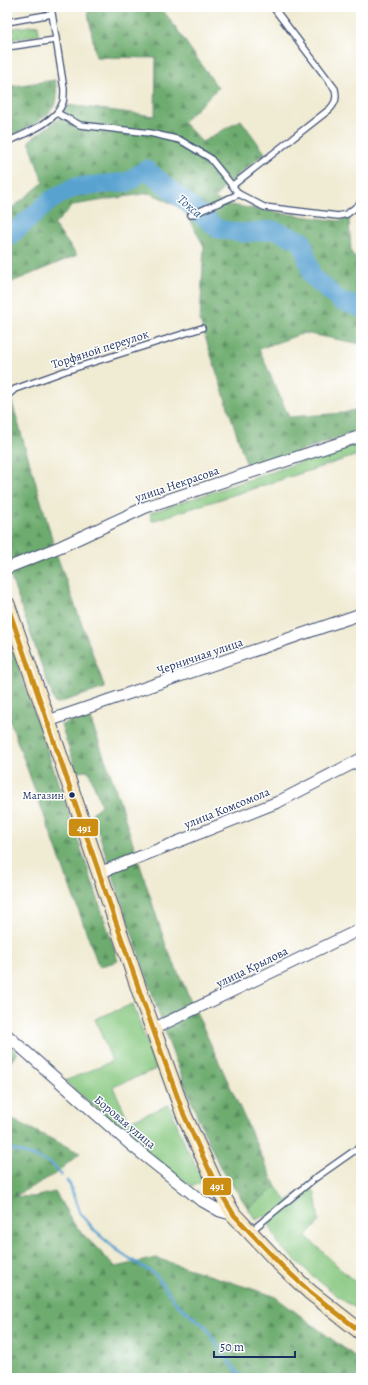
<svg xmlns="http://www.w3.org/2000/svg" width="368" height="1385" font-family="Alegreya,serif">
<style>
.grass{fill:#87c880;stroke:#517c6f}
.forest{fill:url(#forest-firs);stroke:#446e66}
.park{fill:url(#park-dots);stroke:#517c6f}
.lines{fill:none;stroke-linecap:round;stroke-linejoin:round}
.stream{stroke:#59a2d0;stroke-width:3}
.river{stroke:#59a2d0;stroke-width:19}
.service-casing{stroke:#3b4b70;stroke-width:8}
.minor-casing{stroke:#3b4b70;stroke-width:13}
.secondary-casing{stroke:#3b4b70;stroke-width:17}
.service{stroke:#fff;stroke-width:5.5}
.minor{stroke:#fff;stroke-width:11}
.secondary{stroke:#f7e8c3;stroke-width:15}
.bus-1-casing{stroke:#fff;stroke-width:8}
.bus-1{stroke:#cb8e13;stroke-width:5}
.bus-dot{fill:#1b2f5e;stroke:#fff;stroke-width:1.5}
.labels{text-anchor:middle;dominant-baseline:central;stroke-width:3;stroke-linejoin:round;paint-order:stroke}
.bus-label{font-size:11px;fill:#1b2f5e;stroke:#fff;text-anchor:end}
.street-label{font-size:12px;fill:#1b2f5e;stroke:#fff}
.water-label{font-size:13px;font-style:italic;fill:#345d8c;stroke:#fff}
.line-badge{stroke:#fff;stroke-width:1.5}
.badge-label{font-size:11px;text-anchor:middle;font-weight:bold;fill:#fff}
</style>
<defs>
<pattern id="forest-firs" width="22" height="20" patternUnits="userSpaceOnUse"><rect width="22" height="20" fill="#6dac6e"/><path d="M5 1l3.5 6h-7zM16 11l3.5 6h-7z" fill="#598c5e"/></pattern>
<pattern id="park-dots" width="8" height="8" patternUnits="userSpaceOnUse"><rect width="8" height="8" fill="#87c880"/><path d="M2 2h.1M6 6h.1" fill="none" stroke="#6ea36c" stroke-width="1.8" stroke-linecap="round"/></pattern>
</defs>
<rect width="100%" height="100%" fill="#fff"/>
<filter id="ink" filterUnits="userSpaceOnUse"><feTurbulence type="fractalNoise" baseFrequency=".025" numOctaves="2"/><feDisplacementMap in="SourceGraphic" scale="8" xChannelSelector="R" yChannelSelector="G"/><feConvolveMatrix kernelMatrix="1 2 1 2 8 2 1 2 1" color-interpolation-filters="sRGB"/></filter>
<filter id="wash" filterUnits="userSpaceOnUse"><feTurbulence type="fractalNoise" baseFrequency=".012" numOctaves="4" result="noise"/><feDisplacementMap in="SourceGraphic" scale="16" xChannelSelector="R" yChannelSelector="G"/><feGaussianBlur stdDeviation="0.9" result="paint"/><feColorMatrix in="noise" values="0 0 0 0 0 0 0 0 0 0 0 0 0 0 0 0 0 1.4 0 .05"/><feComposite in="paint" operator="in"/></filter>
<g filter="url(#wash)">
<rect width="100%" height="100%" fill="#f0ebd3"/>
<path class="grass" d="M361,442V454L152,521L150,513Z
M133,1004L156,1069L113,1087L129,1121L169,1105L186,1147L202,1177L201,1182L194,1186L184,1182L135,1142L65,1081L112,1061L95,1019Z
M309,1185L315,1193L319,1222L306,1236L346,1274L361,1287V1311L344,1301L314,1277L279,1245L265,1215L256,1220L248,1208L276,1187L287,1201Z"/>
<path class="forest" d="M87,7H161L218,88L183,122L202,142L241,120L265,153L227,184L215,198L224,204L301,216L338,221L349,218L351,252L361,267V344L304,333L259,349L289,417L344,413L361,408V430L248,469L200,321L204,246L184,210L161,198L149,193L73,205L54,225L77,255L7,284V212L43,183L29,141L61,117L68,105L155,116L156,58L96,57Z
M55,80C56,87 58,96 56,102C48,121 23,129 7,137V87Z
M7,385L54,545L7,565Z
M56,553L105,688L55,704L9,572Z
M7,634L90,875L118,961L99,967L7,713Z
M89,715L114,784L166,946L276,1187L248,1208L220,1167L200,1123L168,1041L92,813L101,805L89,771L77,772L61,725Z
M7,1042L18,1053L7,1066Z
M7,1117L80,1153L55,1174L15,1196L33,1197L55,1192L76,1227L116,1267L156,1258L274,1296L361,1361V1378H7Z"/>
<path class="park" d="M38,25L39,35L7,40V29Z"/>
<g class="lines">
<path class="stream" d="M7,1148L39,1158L53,1165L61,1175
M67,1181L70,1185L80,1213L94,1230L122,1254L156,1275L176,1303L206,1327L219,1349L239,1374L246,1378"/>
<path class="river" d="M7,238L51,200L74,187L128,182L146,169L218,229L242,233L274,230L302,241L312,276L339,300L361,308"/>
</g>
</g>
<g filter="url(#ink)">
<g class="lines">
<defs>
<path id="service" d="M7,22L52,14
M7,47L55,40
M57,113L80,125L150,133L180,140L210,158L239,194L264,207L338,216L347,214L361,203
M7,142C24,134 57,122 63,102C64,98 64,93 64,89L51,7
M233,185L330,109C336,102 337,98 335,89L273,7
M191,215L239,194
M7,396L15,389L65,371L202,328
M251,1231L314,1179L361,1146"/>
<path id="minor" d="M7,568L62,546L146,507L361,436
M48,721L361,614
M99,873L278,802L361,759
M153,1029L361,929
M7,1035L131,1145L199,1199L220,1211L234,1215"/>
<path id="secondary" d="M7,604L48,721L144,1004L184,1115L216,1185L234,1215L282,1266L310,1292L361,1332"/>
</defs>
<use href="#service" class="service-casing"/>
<use href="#minor" class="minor-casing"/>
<use href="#secondary" class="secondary-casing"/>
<use href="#service" class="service"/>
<use href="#minor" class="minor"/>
<use href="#secondary" class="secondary"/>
<defs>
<path id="bus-1" d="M7,604L144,1004L184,1115L216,1185L234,1215L282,1266L310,1292L361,1332"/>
</defs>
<use href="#bus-1" class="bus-1-casing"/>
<use href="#bus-1" class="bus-1"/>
</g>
</g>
<circle class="bus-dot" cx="72" cy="795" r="3.5"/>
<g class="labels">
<g class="bus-label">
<text x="64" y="795">Магазин</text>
</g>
<g class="street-label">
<text transform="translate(100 349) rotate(-18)">Торфяной переулок</text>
<text transform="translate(177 484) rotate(-19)">улица Некрасова</text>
<text transform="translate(200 656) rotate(-19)">Черничная улица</text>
<text transform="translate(227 808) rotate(-22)">улица Комсомола</text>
<text transform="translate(252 967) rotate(-26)">улица Крылова</text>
<text transform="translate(125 1122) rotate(40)">Боровая улица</text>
</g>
<g class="water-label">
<text transform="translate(190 206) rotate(40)">Токса</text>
</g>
</g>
<g class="line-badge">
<rect x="68" y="818" width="31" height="19" rx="4" fill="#cb8e13"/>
<rect x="202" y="1177" width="30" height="19" rx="4" fill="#cb8e13"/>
</g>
<g class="badge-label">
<text x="84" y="832">491</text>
<text x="217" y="1190">491</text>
</g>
<rect width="368" height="1385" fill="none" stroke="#fff" stroke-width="24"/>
<path d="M214 1351v6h81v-6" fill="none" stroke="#1b2f5e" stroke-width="2"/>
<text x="220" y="1351" font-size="12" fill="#1b2f5e" stroke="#ffffff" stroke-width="3" paint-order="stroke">50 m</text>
</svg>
